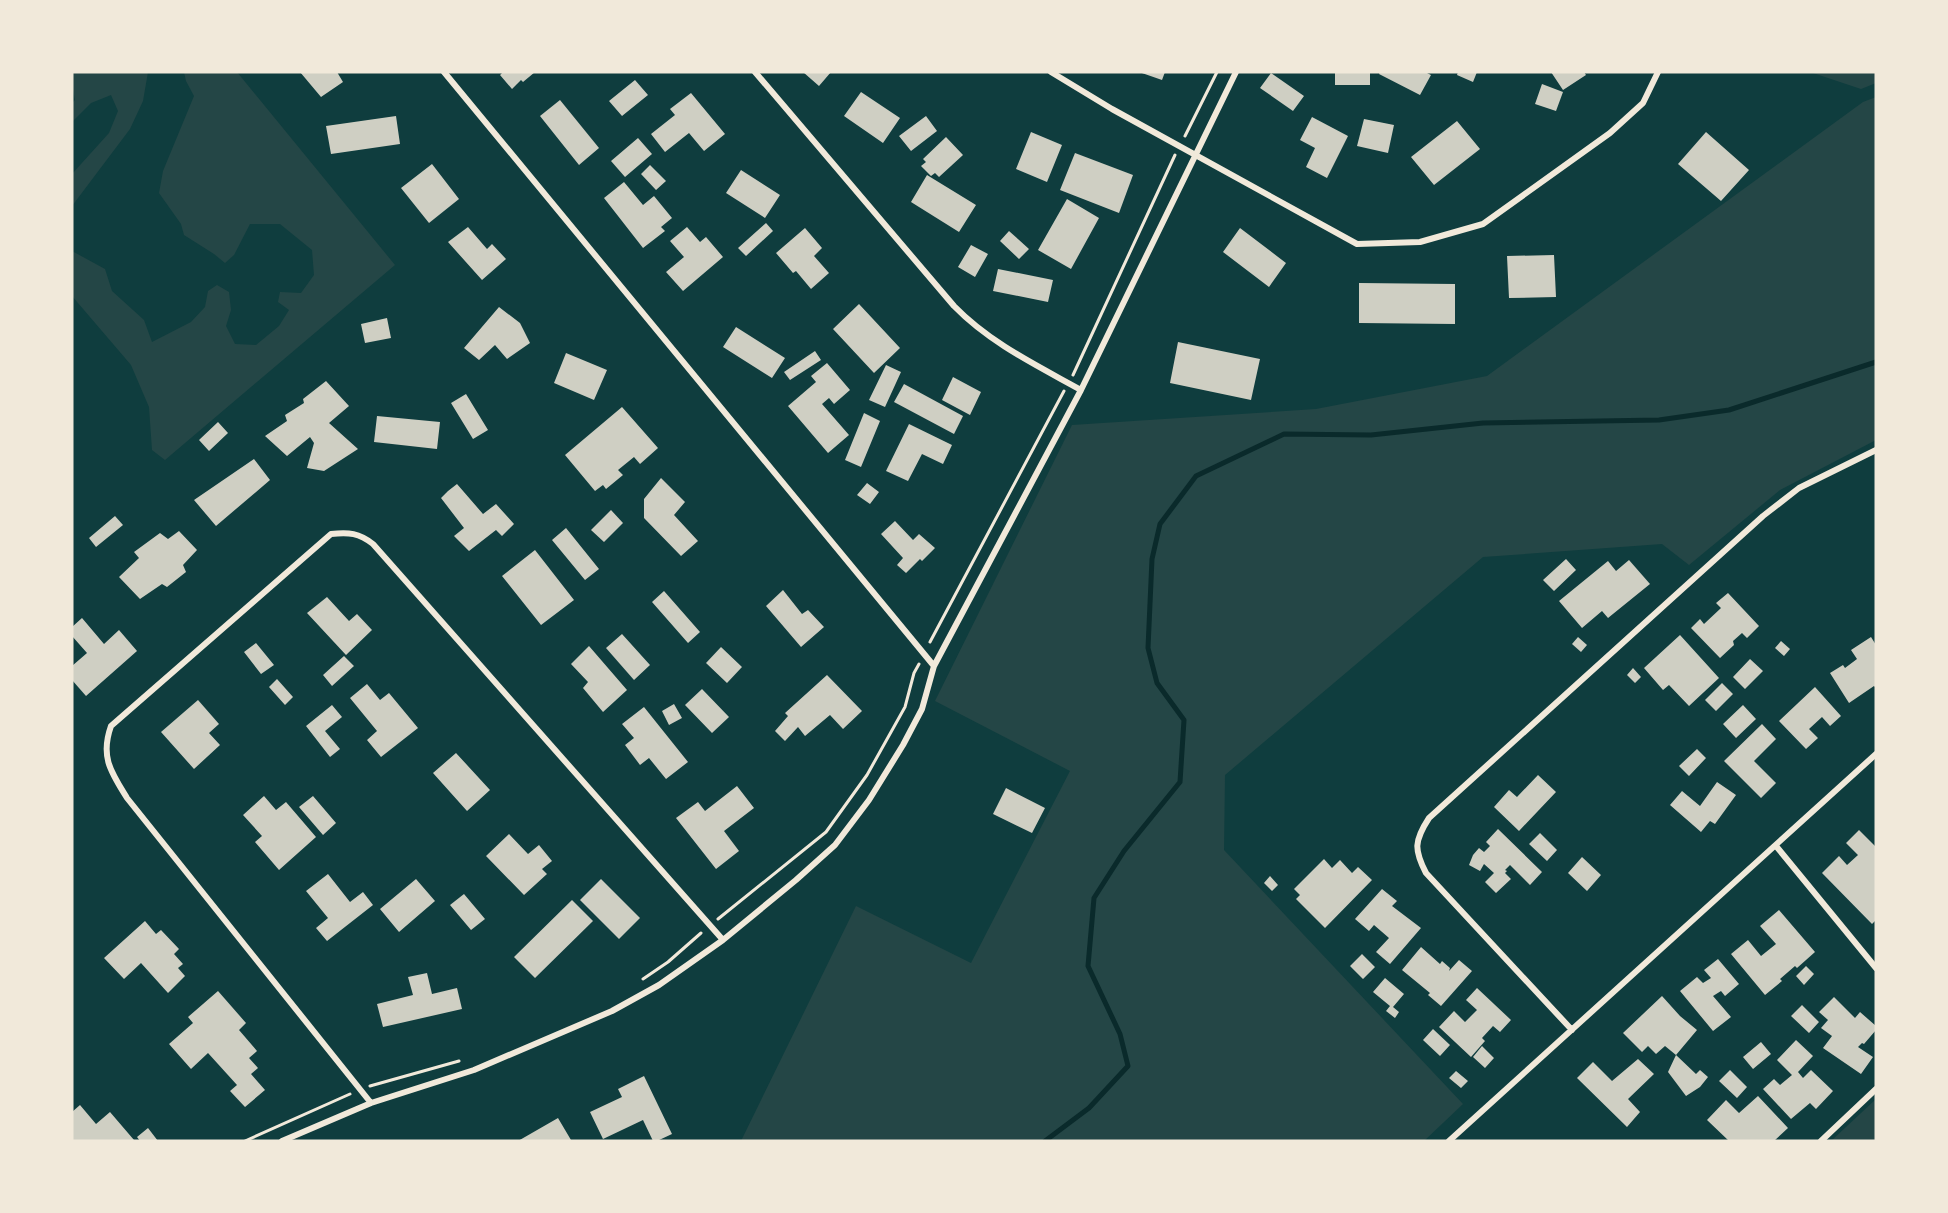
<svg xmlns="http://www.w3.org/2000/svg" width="1948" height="1213" font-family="Roboto,sans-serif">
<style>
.green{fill:#244646}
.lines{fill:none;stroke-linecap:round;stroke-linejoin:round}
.stream{stroke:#0a2a2b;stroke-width:5}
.building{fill:#cfcfc3}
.path{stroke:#f1e9da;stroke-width:3}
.minor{stroke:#f1e9da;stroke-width:6}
</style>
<rect width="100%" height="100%" fill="#0f3d3e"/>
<path class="green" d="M72,72H148L143,101L130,129L72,206V174L109,133L118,111L111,95L91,103L72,122V103L75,100L72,85Z
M184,72H237L395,265L165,460L152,450L149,407L131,365L72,296V251L105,269L112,291L144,320L152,342L191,322L205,307L208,291L217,285L229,292L231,310L226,326L235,344L256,345L279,326L289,310L278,302L280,292L301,293L314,275L312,250L280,224H250L234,255L225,263L214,254L184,235L181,224L159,193L163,171L194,96L186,81Z
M1810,72H1876V83L1861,89Z
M1876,97V440L1780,490L1689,565L1662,544L1483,557L1225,775L1224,850L1463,1104L1424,1141H741L856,906L971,963L1070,771L935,701L1072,425L1316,409L1487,376L1863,102Z
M1876,1099V1141H1831Z"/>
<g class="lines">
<path class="stream" d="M1045,1141L1089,1108L1128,1066L1120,1034L1088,966L1094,898L1124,851L1180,782L1184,720L1157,683L1148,648L1152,559L1160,524L1196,476L1284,434L1371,435L1483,423L1659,420L1729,410L1876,362"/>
</g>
<path class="building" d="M300,72H337L343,82L321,97Z
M503,72H535L523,82L521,80L512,89L500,75Z
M803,72H831L819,86Z
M1139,72H1165L1162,80Z
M1335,72H1370V85H1335Z
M1380,72H1425L1431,75L1420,95L1379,74Z
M1458,72H1477L1473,82L1457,75Z
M1551,72H1584L1586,75L1563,90Z
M1271,73L1304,96L1293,111L1260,88Z
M635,80L648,95L622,116L609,101Z
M1542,84L1563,92L1556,111L1535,104Z
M861,92L900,118L883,143L844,116Z
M691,93L725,134L704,151L689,133L665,152L651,134L675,115L670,109Z
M560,100L599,148L579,165L540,116Z
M396,116L400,144L331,154L326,126Z
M926,116L937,131L911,151L899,136Z
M1312,117L1348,136L1327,178L1306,167L1315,148L1300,140Z
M1364,119L1394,125L1388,153L1357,146Z
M1457,121L1480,149L1434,185L1411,157Z
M1031,132L1062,145L1047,182L1016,169Z
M1706,132L1749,170L1721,201L1678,164Z
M946,137L963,155L939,177L935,173L931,176L921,166L926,162L923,159Z
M638,138L652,154L625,177L611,161Z
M1075,153L1133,175L1119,213L1060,190Z
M432,164L459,199L429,223L401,188Z
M650,165L666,181L656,190L641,174Z
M741,170L780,195L765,218L726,193Z
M927,175L976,205L959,232L911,202Z
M624,182L643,205L654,196L672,218L661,227L665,231L643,248L604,198Z
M1067,199L1099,218L1071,269L1038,250Z
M766,223L773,231L746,256L738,248Z
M468,227L487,249L492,244L506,259L482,280L448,242Z
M687,227L700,242L706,237L723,257L683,291L666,272L684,257L670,241Z
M805,228L822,248L814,256L829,273L811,289L796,271L793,273L776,253Z
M1240,228L1286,263L1269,287L1223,252Z
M1009,231L1029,249L1019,259L1000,241Z
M971,245L988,254L975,277L958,267Z
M1554,255L1556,297L1509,298L1507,256Z
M998,269L1053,280L1048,302L993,291Z
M1359,283L1455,284V324L1359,323Z
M859,304L900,348L874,373L833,329Z
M499,307L520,323L530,343L507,359L495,345L479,360L464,348Z
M387,318L391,338L365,343L361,324Z
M736,327L785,358L772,378L723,347Z
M1178,342L1260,359L1251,400L1170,383Z
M815,351L821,360L790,380L784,372Z
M566,353L607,370L594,400L554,383Z
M827,363L850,390L834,404L829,398L822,404L849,435L828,453L788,406L816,382L811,376Z
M886,365L901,372L885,407L869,400Z
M953,377L981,392L970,415L942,400Z
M326,381L349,406L329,423L358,449L324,471L307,468L314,443L310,437L287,456L265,436L287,421L285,415L304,403L303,399Z
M904,384L963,416L954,434L894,402Z
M466,394L488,430L473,439L451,403Z
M622,407L658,448L640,464L634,457L618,470L623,475L606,489L603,485L595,491L565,455Z
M864,413L880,421L861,467L845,460Z
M377,416L440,422L437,449L374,442Z
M218,422L228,433L209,451L199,440Z
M909,424L952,445L943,464L922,454L908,481L886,471Z
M254,459L270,480L216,526L194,500Z
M661,478L685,502L674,515L698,541L681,556L644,518V499Z
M867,483L879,492L870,504L857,495Z
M457,484L483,514L496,504L514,524L502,536L496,530L469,551L454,536L464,528L441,498L448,491Z
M611,510L623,523L604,542L591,530Z
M115,516L123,525L96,547L89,538Z
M895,521L913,540L919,534L935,548L922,561L920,559L906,573L897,565L903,558L881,534Z
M566,528L599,569L585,580L552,540Z
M179,531L197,550L183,565L186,572L167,587L162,584L140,599L119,577L139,558L134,552L160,533L168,539Z
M535,550L574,600L541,625L502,576Z
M1566,559L1576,570L1554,591L1543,580Z
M1629,560L1650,584L1608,618L1602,611L1582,628L1559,601L1608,561L1616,571Z
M783,590L802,614L808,610L824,627L801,647L766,606Z
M664,591L700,632L688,643L652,602Z
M1728,593L1759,626L1747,638L1742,633L1733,641L1734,645L1720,658L1691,628L1700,619L1704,624L1721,608L1716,603Z
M327,597L349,621L357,614L372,630L346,655L307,613Z
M82,618L104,644L119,630L137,651L86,696L72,680V666L87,653L72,636V627Z
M622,634L650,665L634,680L606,648Z
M1680,635L1719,678L1689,706L1669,685L1663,690L1644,668Z
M1578,637L1587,645L1581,652L1572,644Z
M1871,637L1876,645V688L1874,686L1849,703L1830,673L1843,665L1845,668L1857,659L1851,650Z
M1781,641L1790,649L1784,656L1775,648Z
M256,643L274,665L261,674L244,652Z
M589,646L627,690L603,712L583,688L588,682L571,664Z
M721,647L742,667L727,683L706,663Z
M344,656L354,666L332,686L323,675Z
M1750,659L1763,671L1745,689L1733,677Z
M1633,668L1641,677L1635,683L1627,675Z
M827,675L862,711L843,729L830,715L805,736L798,727L785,741L775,731L788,716L785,713Z
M277,679L293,697L285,705L269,687Z
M1722,683L1733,694L1716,711L1705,700Z
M367,684L380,700L389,693L418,728L381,757L367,740L377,731L350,698Z
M1815,687L1841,716L1830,726L1822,717L1809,729L1818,738L1806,749L1779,721Z
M702,689L729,717L712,733L685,705Z
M198,700L219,724L209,733L220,745L194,769L161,732Z
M674,704L682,718L669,725L662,711Z
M332,705L342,717L325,731L340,749L330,757L306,726Z
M1743,705L1756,719L1736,738L1723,724Z
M644,707L688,762L666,779L649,758L640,765L625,745L634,738L622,724Z
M1762,724L1776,739L1754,761L1776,783L1761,798L1724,761Z
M1697,749L1706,758L1689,776L1679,766Z
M456,753L490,790L467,811L433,773Z
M1538,775L1556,792L1519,831L1494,807L1509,790L1517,797Z
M1717,782L1736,795L1715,824L1710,821L1701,832L1670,805L1682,791L1700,806Z
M737,786L754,808L724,831L739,851L716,869L676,818L698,802L705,811Z
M1006,788L1045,808L1032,833L993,814Z
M264,796L276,810L286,802L316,837L279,870L255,842L262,836L243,815Z
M313,796L336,823L323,835L299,807Z
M1498,829L1542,872L1530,885L1510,865L1505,870L1507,871L1505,873L1511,879L1496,893L1485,882L1494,873L1484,864L1480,871L1469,865L1473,855L1479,848L1484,852L1490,846L1486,842Z
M1859,830L1876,847V920L1872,924L1822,873L1839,856L1847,865L1858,855L1846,843Z
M1540,833L1557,850L1547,861L1529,844Z
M509,834L528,854L539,845L552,861L542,869L547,874L524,895L486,856Z
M1582,857L1601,875L1587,891L1568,873Z
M1324,859L1332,868L1340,860L1352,873L1358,867L1372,880L1325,928L1296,899L1300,895L1294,889Z
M328,874L350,902L363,892L373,905L327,941L316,928L328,918L306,891Z
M1270,876L1278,885L1272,891L1264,883Z
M416,879L435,901L399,932L380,909Z
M601,879L640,918L619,939L580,900Z
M1382,889L1397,901L1392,906L1421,928L1390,964L1376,952L1389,938L1374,925L1369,931L1355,919Z
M464,894L485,919L471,930L450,905Z
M572,900L593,921L535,978L514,957Z
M1779,910L1815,952L1797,968L1795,966L1780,979L1782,981L1765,995L1731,954L1748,940L1761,956L1776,944L1760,926Z
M145,921L156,934L161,930L179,949L174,954L183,964L178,968L185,976L168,993L141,963L124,979L104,958Z
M1421,947L1440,964L1442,961L1450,968L1449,971L1459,960L1472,971L1441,1006L1428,995L1430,993L1402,970Z
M1362,954L1375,967L1363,979L1350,966Z
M1718,959L1739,984L1725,996L1721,991L1713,996L1731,1017L1713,1031L1680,991L1697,977L1703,983L1711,978L1704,970Z
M1806,966L1814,974L1804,985L1796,976Z
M427,973L432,994L457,988L462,1009L383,1027L377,1004L413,995L408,977Z
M1385,978L1404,994L1393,1007L1399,1012L1395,1018L1386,1011L1390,1006L1373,992Z
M1477,988L1511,1020L1500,1032L1493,1026L1482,1038L1485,1041L1471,1057L1439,1027L1454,1011L1465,1022L1477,1010L1466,1000Z
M218,991L246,1023L239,1030L257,1051L249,1058L258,1068L251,1074L265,1090L245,1107L230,1091L237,1085L208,1053L191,1069L169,1044L193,1023L188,1017Z
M1662,996L1680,1016L1697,1030L1676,1055L1665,1046L1656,1054L1648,1046L1642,1052L1623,1033Z
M1834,997L1855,1018L1860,1012L1876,1026V1030L1864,1044L1862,1043L1858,1047L1873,1057L1861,1074L1823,1048L1832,1036L1821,1028L1828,1020L1819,1012Z
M1802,1005L1819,1022L1809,1033L1791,1016Z
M1433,1029L1450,1045L1440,1056L1423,1040Z
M1796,1040L1813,1056L1798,1072L1803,1078L1811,1070L1833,1091L1816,1109L1810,1103L1791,1119L1763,1089L1774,1079L1780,1085L1792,1075L1777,1060Z
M1761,1042L1771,1054L1753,1069L1743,1057Z
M1482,1046L1494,1058L1485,1068L1473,1057Z
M1676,1055L1696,1074L1700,1070L1708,1077L1700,1087L1686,1096L1668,1072Z
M1638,1059L1654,1074L1628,1099L1640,1112L1627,1127L1577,1078L1593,1062L1612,1081Z
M1730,1070L1747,1087L1737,1098L1719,1081Z
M1456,1071L1468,1081L1461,1088L1449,1078Z
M644,1076L672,1134L657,1141H653L643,1120L603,1139L590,1112L622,1097L618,1089Z
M1758,1096L1788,1128L1774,1141H1729L1707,1120L1726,1100L1739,1113Z
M80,1105L96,1124L110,1112L134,1140L72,1141V1112Z
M558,1118L571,1140L568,1141H518Z
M148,1128L158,1141H140L137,1137Z"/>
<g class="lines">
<path class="path" d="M1185,136L1217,72
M1073,375L1175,155
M930,642L1064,391
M718,919L826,832L867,775L905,707L914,673L919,664
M643,979L668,962L701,933
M370,1086L459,1061
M245,1141L350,1094"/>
<path class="minor" d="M444,72L934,666
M755,72L954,306C990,343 1036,365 1081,390
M1051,72L1112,109L1357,244L1420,242L1483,224L1610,133L1643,103L1658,72
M1776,846L1876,968
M1572,1030L1426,873C1414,850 1414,841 1429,818L1763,516L1799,488L1876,450
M371,1103L127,798C111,772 100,757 111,726L331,534C349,532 359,533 373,544L723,940
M282,1141L371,1103L474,1070L612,1011L659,985L723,940L796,880L835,845L869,800L903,745L922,709L934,666L1081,390L1236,72
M1449,1141L1876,754
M1821,1141L1876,1089"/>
</g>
<rect width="1948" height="1213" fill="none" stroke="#f1e9da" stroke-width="147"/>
</svg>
